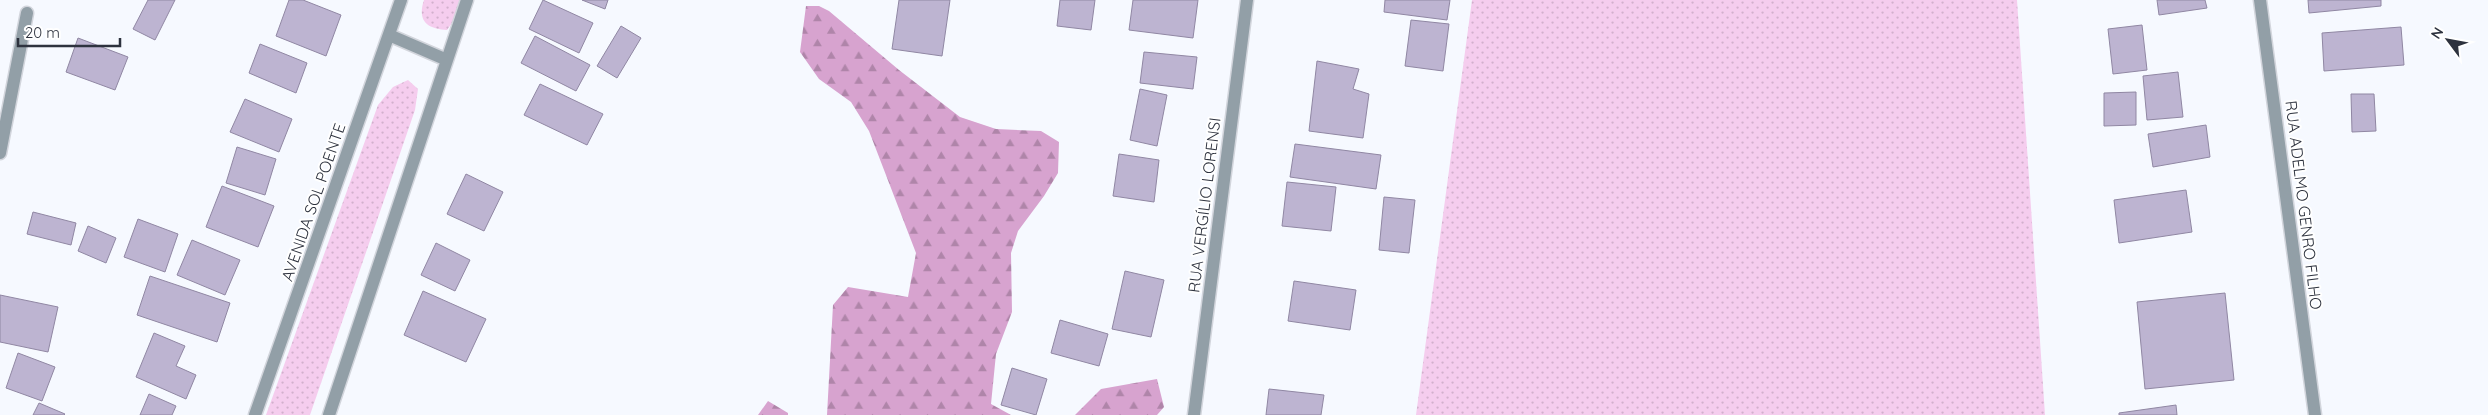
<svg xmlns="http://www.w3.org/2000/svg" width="2488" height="415" font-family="Quicksand,sans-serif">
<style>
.green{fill:url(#green-dots)}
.forest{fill:url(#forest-firs)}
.building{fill:#bdb4d1;stroke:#9087a3}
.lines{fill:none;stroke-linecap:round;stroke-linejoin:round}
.minor-casing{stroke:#d2d5dc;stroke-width:15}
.minor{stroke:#929fa7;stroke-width:12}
.labels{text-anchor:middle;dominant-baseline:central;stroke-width:4;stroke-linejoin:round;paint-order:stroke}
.street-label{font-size:16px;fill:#2d323e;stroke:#fff}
</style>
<defs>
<pattern id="green-dots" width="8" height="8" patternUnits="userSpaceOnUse" patternTransform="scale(1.25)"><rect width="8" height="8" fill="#f5cdee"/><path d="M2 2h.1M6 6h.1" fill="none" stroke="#d2b0cd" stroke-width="1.8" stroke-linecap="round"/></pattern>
<pattern id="forest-firs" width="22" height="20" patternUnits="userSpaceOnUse" patternTransform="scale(1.25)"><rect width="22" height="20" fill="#d7a3cf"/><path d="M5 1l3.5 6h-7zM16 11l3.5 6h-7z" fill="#af85a9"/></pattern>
</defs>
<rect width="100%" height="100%" fill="#f6f9ff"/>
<path class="green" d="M424,0H462L457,16L447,30C427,29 417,21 424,0Z
M1472,0H2017L2045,415H1416Z
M408,80L418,89L415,110L310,415H266L378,105L393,87Z"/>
<path class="forest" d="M806,6H819L829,11L899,70L960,117L996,129L1041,131L1059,142L1058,173L1044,196L1018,231L1011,253L1012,312L996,354L991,404L1011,415H827L833,305L848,287L908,297L916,253L869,131L851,102L819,79L800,52Z
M1157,379L1164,407L1157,415H1075L1101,389Z
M768,401L788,413V415H758Z"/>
<path class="building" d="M148,0H175L155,40L133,29Z
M289,0H303L341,15L326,56L276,36Z
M543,0L593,23L579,53L529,29Z
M582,0H608L605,9Z
M899,0H950L942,56L892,49Z
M1060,0H1095L1091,30L1057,26Z
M1133,0H1198L1193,38L1129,30Z
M1385,0H1450L1447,20L1384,12Z
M2157,0H2205L2207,8L2159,15Z
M2308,0H2381V6L2309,13Z
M1411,20L1449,24L1443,71L1405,66Z
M2142,25L2147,70L2113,74L2108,29Z
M621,26L641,38L617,78L597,66Z
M2401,27L2404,65L2324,71L2322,33Z
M535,36L590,65L576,91L521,63Z
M78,38L128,57L115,90L66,72Z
M260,44L307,63L296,93L249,73Z
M1144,52L1197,57L1193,89L1140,83Z
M1317,61L1359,69L1353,89L1369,94L1363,138L1309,131Z
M2178,72L2183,117L2147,120L2143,76Z
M540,84L603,114L587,145L524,115Z
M1140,89L1167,95L1157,146L1130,140Z
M2136,92V125L2104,126V93Z
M2351,94H2374L2376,131L2352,132Z
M245,99L292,119L279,152L230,132Z
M2206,125L2210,157L2153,167L2148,134Z
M1295,144L1381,155L1376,189L1290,177Z
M237,147L276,159L265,195L226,183Z
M1119,154L1159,160L1154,202L1113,196Z
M466,174L503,192L484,231L447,214Z
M1287,182L1336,187L1331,231L1282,226Z
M222,186L274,206L258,247L206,227Z
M2186,190L2192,232L2119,243L2114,200Z
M1384,197L1415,200L1409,253L1379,250Z
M33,212L76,223L71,245L27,234Z
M138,219L178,234L165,272L124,257Z
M88,226L116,238L106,263L78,251Z
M192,240L240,260L225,295L177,275Z
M436,243L470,260L455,291L421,275Z
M1125,271L1164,280L1151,337L1112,329Z
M150,276L230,303L217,342L137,315Z
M1294,281L1356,290L1350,330L1288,321Z
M423,291L486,319L466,362L404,335Z
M2225,293L2234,380L2145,389L2137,302Z
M0,295L58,307L48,352L0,342Z
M1060,320L1108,334L1099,366L1051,353Z
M154,333L185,346L176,366L196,375L186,399L136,377Z
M18,353L55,367L42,401L6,388Z
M1012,368L1047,379L1036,415L1001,405Z
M1269,389L1324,395L1321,415H1266Z
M149,394L176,406L172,415H140Z
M39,403L65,414L64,415H33Z
M2176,405L2177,415H2119V413Z"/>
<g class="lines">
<defs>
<path id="minor" d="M2260,0L2315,415
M389,35L447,60
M0,153L27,13
M255,415L401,0
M329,415L467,0
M1194,415L1247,0"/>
</defs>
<use href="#minor" class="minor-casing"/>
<use href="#minor" class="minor"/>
</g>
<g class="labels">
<g class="street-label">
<text transform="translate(313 202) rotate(-71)">AVENIDA SOL POENTE</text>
<text transform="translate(1204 205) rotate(-83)">RUA VERGÍLIO LORENSI</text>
<text transform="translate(2304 205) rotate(83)">RUA ADELMO GENRO FILHO</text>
</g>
</g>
<g transform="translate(2448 40) rotate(302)" stroke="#ffffff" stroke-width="4" paint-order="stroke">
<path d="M0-4L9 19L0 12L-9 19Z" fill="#2d323e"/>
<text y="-8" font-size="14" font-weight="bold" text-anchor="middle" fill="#2d323e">N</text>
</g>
<path d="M18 38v8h102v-8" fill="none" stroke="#2d323e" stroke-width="2.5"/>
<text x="25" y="38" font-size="15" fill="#2d323e" stroke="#ffffff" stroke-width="4" paint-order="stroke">20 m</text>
</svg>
